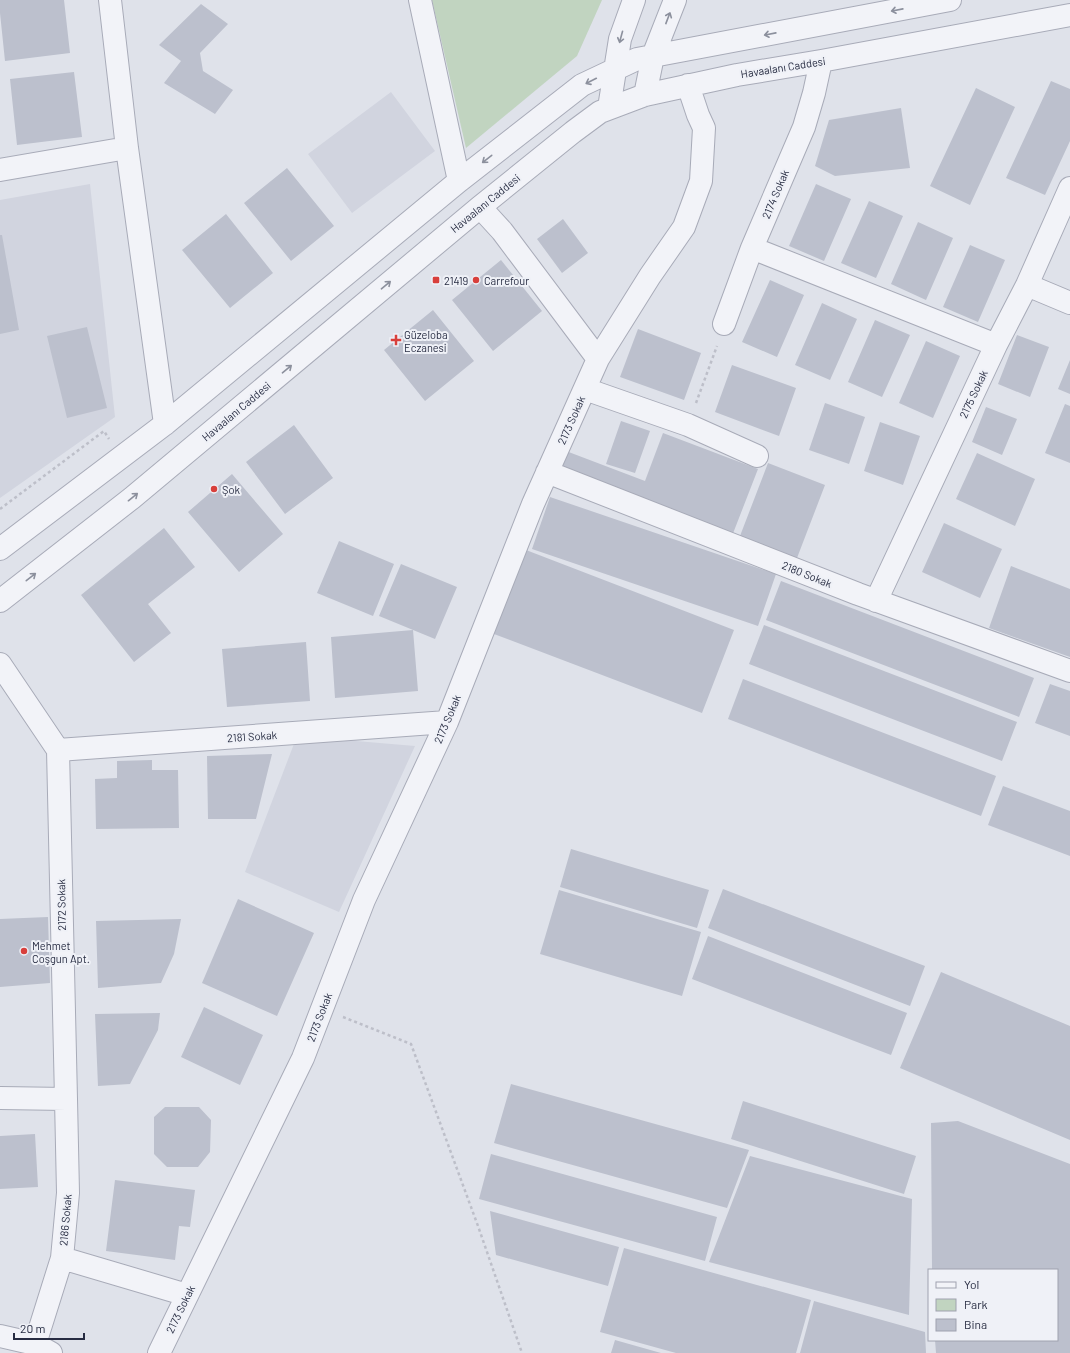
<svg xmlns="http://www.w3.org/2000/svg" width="1070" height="1353" font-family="Barlow,sans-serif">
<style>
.built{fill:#d1d4df}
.green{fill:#c1d4c0}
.building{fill:#bcc0cd}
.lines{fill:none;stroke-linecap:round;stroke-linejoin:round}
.minor-casing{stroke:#a8abb8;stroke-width:24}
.path{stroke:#bdbfc9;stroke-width:2.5;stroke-dasharray:3 3;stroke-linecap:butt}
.minor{stroke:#f2f3f8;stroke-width:22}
.oneway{stroke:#8c909d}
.poi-dot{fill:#d83f3b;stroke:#eff1f7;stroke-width:1.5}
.labels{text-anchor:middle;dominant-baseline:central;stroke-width:4;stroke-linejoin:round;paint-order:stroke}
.street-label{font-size:11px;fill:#272c42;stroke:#eff1f7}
.poi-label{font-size:11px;fill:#272c42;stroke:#eff1f7;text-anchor:start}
</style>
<rect width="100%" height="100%" fill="#dfe2ea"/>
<path class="built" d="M391,92L435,151L352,213L308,154Z
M90,184L115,417L0,498V200Z
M297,736L415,746L339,912L245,872Z"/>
<path class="green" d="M432,0H602L577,56L466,148Z"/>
<path class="building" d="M0,0H64L70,53L5,61L0,13Z
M201,4L228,24L200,53L203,71L233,90L215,114L164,83L181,61L159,45Z
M74,72L82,137L17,145L10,79Z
M1051,81L1070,89V141L1045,195L1006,178Z
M976,88L1015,107L970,205L930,186Z
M901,108L910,168L835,176L815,166L829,120Z
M287,168L334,226L291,261L244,203Z
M816,184L851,199L824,261L789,246Z
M869,201L903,216L876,278L841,263Z
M226,214L273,273L230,308L182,250Z
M563,219L588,253L562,273L537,239Z
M918,222L953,238L926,300L891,284Z
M0,235H2L19,330L0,334Z
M970,245L1005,260L978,322L943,307Z
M501,260L542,311L493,351L452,300Z
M770,280L804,295L777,357L742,342Z
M822,303L857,319L830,380L795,365Z
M433,310L474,361L425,401L384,350Z
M875,320L910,335L882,397L848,382Z
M87,327L107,408L67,418L47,336Z
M638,329L701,353L684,400L620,377Z
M1017,335L1049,347L1030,397L998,384Z
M926,341L960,356L933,418L899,403Z
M1070,360V394L1058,389Z
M732,365L796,388L779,436L715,412Z
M825,403L865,417L849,464L809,450Z
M1065,404L1070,406V463L1045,453Z
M986,407L1017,419L1002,455L972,442Z
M621,421L650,431L635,473L606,464Z
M880,422L920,436L903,485L864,471Z
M294,425L333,478L285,514L246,462Z
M663,433L758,469L732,536L559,470L566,451L645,481Z
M977,453L1035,479L1015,526L956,499Z
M768,463L825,485L797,558L740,536Z
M232,474L283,534L239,572L188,512Z
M550,497L776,574L758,626L532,549Z
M944,523L1002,549L980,598L922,572Z
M164,528L195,567L148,604L171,633L134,662L81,595Z
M339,541L394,564L373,616L317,593Z
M526,550L734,630L702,713L494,634Z
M401,564L457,587L435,639L379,616Z
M1011,566L1070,589V657L989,628Z
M781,581L1034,678L1019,717L766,620Z
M764,625L1017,722L1002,761L749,664Z
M413,630L418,691L335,698L331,637Z
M306,642L310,701L227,707L222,649Z
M743,679L996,776L981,816L728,719Z
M1050,684L1070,691V736L1035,723Z
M272,754L256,819H208L207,756Z
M152,760V770H178L179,828L96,829L95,779L117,778V761Z
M1003,786L1070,811V856L988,825Z
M571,849L709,890L697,928L560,887Z
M723,889L925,966L910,1006L708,928Z
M559,890L701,932L682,996L540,954Z
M238,899L314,933L277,1016L202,983Z
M48,917L50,983L0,987V919Z
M181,919L174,954L161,983L98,988L96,921Z
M708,936L907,1013L891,1055L692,979Z
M941,972L1070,1026V1140L900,1068Z
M204,1007L263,1035L240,1085L181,1057Z
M160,1013L158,1030L130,1084L98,1086L95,1014Z
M511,1084L749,1150L727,1208L494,1143Z
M743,1101L916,1156L904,1194L731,1139Z
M165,1107H199L211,1120L210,1152L198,1167H167L154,1154V1117Z
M958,1121L1070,1164V1353H936L935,1340H1057V1270H932L931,1123Z
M35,1134L38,1187L0,1189V1136Z
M491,1154L717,1217L705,1261L479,1199Z
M750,1156L912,1199L909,1315L709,1262Z
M115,1180L195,1190L190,1227L179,1226L175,1260L106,1251Z
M490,1211L619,1247L608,1286L496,1255Z
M624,1248L811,1300L796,1353H676L600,1332Z
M814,1301L925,1332L926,1353H800Z
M615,1340L661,1353H611Z"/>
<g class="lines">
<defs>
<path id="minor" d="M110,0L127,148L165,424
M420,0L459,181
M645,95L653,56L675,0
M609,108L620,39L634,0
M0,170L127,148
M480,207L502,231L598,359
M752,248L996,345
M1027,285L1070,303
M724,324L752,248L804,127L814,93L821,61
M585,389L688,425L757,456
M547,472L858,594L1070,671
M0,549L165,424L459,181L582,85L637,59L950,0
M0,601L132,498L480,207L573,132L600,112L645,95L737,75L821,61L1070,15
M876,601L996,345L1027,285L1070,188
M0,664L58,750L66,1099L0,1098
M58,750L447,722
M66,1099L68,1193L62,1258L187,1295
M0,1336L35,1344L51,1353
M35,1344L62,1258
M159,1353L303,1058L364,900L447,722L533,504L598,359L650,276L684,227L701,181L704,128L698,115L688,85"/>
</defs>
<use href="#minor" class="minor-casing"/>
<path class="path" d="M696,403L717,346
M0,509L104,431L109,439
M343,1017L411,1044L478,1226L522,1353"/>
<use href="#minor" class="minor"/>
</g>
<defs><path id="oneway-shaft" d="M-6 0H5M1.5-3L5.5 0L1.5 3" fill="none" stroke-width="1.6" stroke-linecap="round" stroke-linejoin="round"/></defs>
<g class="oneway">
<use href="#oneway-shaft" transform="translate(897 10) rotate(169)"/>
<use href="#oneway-shaft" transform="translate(668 18) rotate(-69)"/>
<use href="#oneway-shaft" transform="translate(770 34) rotate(169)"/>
<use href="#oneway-shaft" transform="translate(621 37) rotate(105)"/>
<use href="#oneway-shaft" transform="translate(591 81) rotate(153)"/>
<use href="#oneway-shaft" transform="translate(487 159) rotate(142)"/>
<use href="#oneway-shaft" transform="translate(386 285) rotate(-40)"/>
<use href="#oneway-shaft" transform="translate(287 369) rotate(-40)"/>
<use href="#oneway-shaft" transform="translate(133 497) rotate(-39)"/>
<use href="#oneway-shaft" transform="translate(31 577) rotate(-38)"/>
</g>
<g class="poi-dot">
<rect x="432" y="276" width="8" height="8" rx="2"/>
<circle cx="476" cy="280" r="4"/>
<path d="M394 334h4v4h4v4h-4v4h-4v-4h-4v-4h4z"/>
<circle cx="214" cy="489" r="4"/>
<circle cx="24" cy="951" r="4"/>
</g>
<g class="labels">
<g class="street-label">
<text transform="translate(783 67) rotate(-9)">Havaalanı Caddesi</text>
<text transform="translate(775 194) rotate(-67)">2174 Sokak</text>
<text transform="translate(485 203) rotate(-39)">Havaalanı Caddesi</text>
<text transform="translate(973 394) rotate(-65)">2175 Sokak</text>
<text transform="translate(236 411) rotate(-40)">Havaalanı Caddesi</text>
<text transform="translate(571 420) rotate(-66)">2173 Sokak</text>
<text transform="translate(807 574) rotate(22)">2180 Sokak</text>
<text transform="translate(447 719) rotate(-67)">2173 Sokak</text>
<text transform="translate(252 736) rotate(-4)">2181 Sokak</text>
<text transform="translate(61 905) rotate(-91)">2172 Sokak</text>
<text transform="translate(319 1017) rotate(-69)">2173 Sokak</text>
<text transform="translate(65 1220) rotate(-85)">2186 Sokak</text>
<text transform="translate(180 1309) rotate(-64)">2173 Sokak</text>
</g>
<g class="poi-label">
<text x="444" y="280">21419</text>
<text x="484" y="280">Carrefour</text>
<text x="404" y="334">Güzeloba<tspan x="404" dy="13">Eczanesi</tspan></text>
<text x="222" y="489">Şok</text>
<text x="32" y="945">Mehmet<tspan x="32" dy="13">Coşgun Apt.</tspan></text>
</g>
</g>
<rect x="928" y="1269" width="130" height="72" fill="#eff1f7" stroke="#9fa2af"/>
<rect x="936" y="1282" width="20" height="6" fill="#f2f3f8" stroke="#9fa2af"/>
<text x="964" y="1289" font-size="12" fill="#272c42">Yol</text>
<rect x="936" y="1299" width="20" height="12" fill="#c1d4c0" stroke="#9fa2af"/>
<text x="964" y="1309" font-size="12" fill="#272c42">Park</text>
<rect x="936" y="1319" width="20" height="12" fill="#bcc0cd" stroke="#9fa2af"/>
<text x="964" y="1329" font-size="12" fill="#272c42">Bina</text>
<path d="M14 1333v6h70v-6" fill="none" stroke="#272c42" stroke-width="2"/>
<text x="20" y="1333" font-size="12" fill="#272c42" stroke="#eff1f7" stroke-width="3" paint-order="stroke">20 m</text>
</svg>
